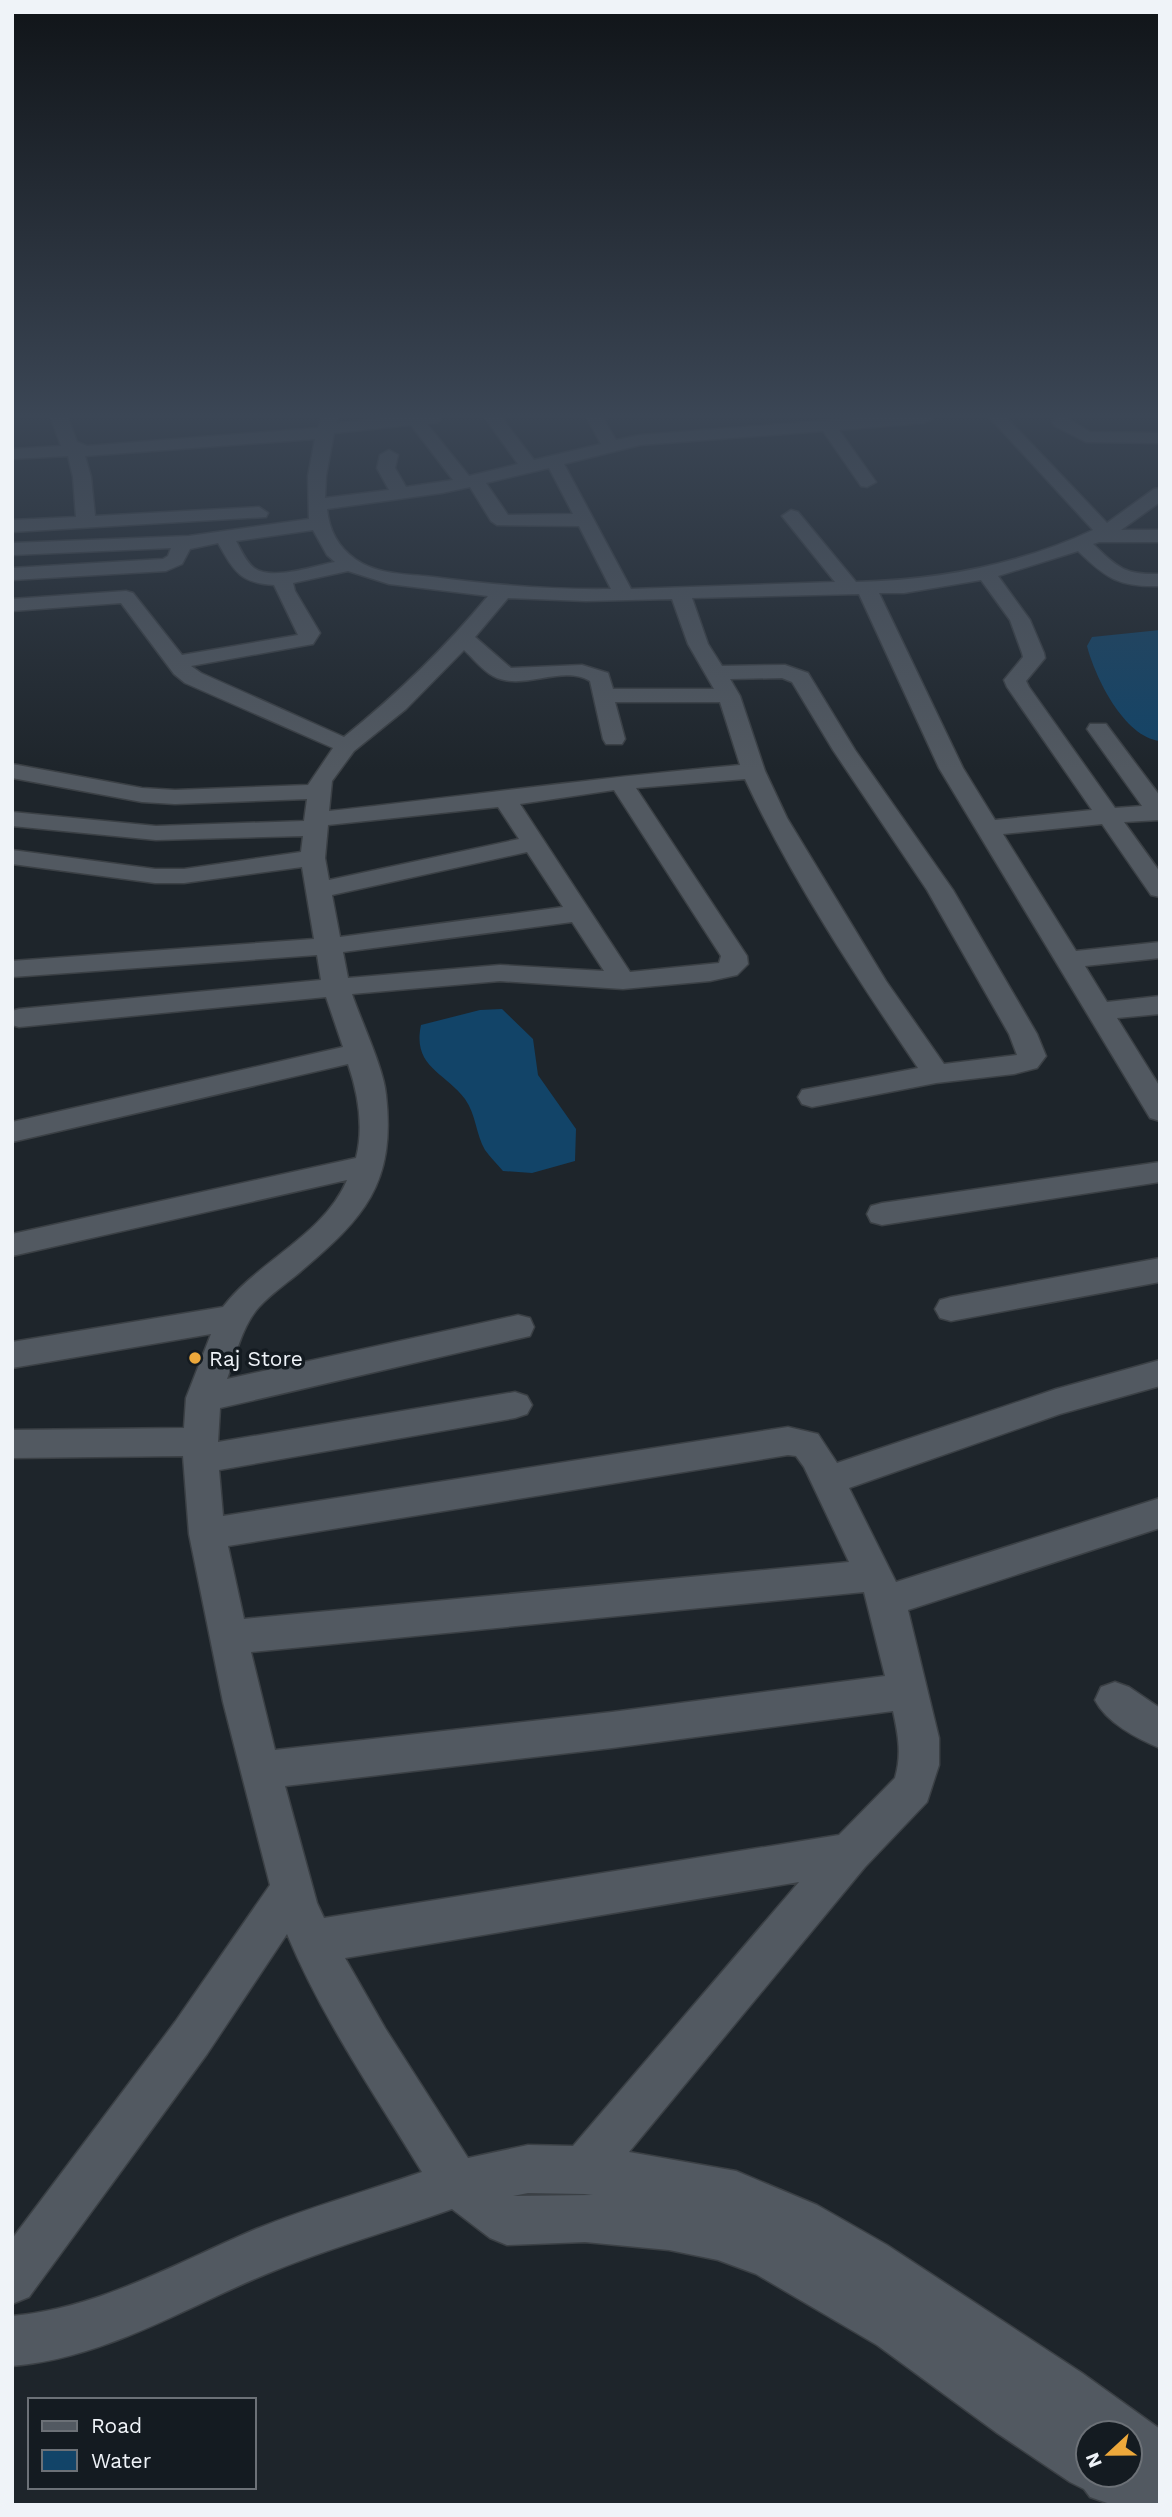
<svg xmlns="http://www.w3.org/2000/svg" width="1172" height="2517" font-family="'Work Sans',sans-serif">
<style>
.water{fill:#124468}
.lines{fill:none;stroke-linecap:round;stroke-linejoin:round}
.minor-casing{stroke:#3b4045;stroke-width:3}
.minor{fill:#525961;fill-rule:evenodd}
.poi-dot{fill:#eda83b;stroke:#141b21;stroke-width:2.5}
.labels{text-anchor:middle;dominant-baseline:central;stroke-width:7;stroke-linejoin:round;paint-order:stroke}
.poi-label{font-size:21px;fill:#eff3f8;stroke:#141b21;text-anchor:start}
</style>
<rect width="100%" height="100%" fill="#1e252b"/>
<path class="water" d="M1160,630V741C1124,737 1095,677 1087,646L1092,637Z
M502,1009L533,1039L538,1075L576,1129L575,1161L532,1173L503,1171C497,1164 490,1157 485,1150C476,1135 476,1114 465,1099C445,1072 412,1067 421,1025L480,1010Z"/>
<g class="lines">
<defs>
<path id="minor" d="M51,418H68L77,442L87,446L318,428L322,418H338L337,423L385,418H441L439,422L427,424L469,476L518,464L485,418H502L534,460L601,444L587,418H603L616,440L640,435L860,418H933L924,423L839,430L876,482L867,487L861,486L823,431L640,445L564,464L631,589L835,582L782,516L791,510L798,512L856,582C938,580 1018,565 1093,530L990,418H1007L1107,523L1154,489L1160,488V502L1121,530H1160V542H1099L1093,544C1118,568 1125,575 1160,574V586C1119,587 1107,579 1078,551L998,576L1030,620L1044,653L1045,658L1026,681L1029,687L1115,808L1142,806L1087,729L1090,724H1106L1160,796V820L1124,822L1160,872V897L1151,895L1102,824L1003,834L1076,951L1160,942V958L1085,966L1107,1002L1160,996V1014L1117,1018L1160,1087V1121L1150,1118L939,768L859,594L692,598L708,644L722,666L785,665L808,673L855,750L953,890L1037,1034L1046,1056L1037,1068L1014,1074L936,1083L812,1107L802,1104L798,1097L802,1090L918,1068C855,975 792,880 745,779L636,788L747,956L748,964L737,975L710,981L623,989L500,981L352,994C361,1021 384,1069 386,1095C396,1184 364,1218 300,1272C287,1283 271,1294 259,1307C242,1326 236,1355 227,1379L518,1315L530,1318L534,1327L530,1336L220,1408L218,1442L515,1392L527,1396L532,1405L527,1414L515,1418L219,1470L223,1516L788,1427L818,1434L837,1463L1056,1389L1160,1360V1386L1060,1414L849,1488L896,1582L1160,1498V1528L908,1610L939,1738V1765L927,1802L865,1867L629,2152L736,2171L817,2205L887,2245L1082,2373L1160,2429V2505H1113L1090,2497L1084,2489L1070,2482L997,2433L877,2345L756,2274L718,2260L669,2250L585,2242L507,2245L490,2238L452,2209C393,2230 333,2247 276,2270C188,2305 108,2358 12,2366V2316C100,2308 176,2263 256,2229C310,2207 367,2191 422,2172C375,2095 322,2018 287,1934L207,2054L29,2297L12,2304V2239L175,2022L270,1885L223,1702L189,1534L183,1456L12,1458V1430L184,1428L186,1398L211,1334L12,1368V1342L223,1307C259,1260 323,1236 347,1180L12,1256V1234L356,1158C364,1127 358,1093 348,1064L12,1142V1122L343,1047L326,997L19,1027L12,1025V1011L19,1009L321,980L317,955L12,977V961L314,939L302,867L184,883H155L12,864V850L155,869H184L301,852L303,836L156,840L12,826V812L156,826L304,821L307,799L175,804L142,802L12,778V764L142,788L175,790L308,785L333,748L185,683L174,674L121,603L12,611V599L126,591L133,593L182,655L298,635L274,585C240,583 234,571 218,543L190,549L182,564L166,571L12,580V568L163,559L168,556L171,548L12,555V543L189,536L309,519L308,476L315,439L85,456L91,477L95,516L259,507L268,513L266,517L12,532V520L76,517L73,477L68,456L12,459V449L61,446ZM411,425L453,480L406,487L395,468L398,455L389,450L380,455L377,468L389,490L325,498L326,476L334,433ZM549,468L573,514L508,515L486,483ZM470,487L491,521L497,525L579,526L611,589C552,590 493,585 433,577C408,574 377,575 355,559C338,547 329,530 327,509L442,493ZM313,530L327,555L335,562C314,566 272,581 254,568C246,562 241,550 236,541ZM348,571L389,584L488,596C445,648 397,694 344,737L201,673L191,666L313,644L320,633L295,591L293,583ZM981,580L1010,620L1022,653L1023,657L1004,680L1007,687L1092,810L995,820L963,768L879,593H904ZM508,598L586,601L672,599L688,644L714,689H613L608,673L582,665L511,668L475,637ZM464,650C473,658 482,670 493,676C522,692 562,664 590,681L603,739L606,744H622L625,739L615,702H720L740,765C602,777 466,796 329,811L332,781L354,751L406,709ZM782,678L792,682L833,750L927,890L1009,1034L1017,1055L944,1064L886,981L787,818L765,771L740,696L730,679ZM614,790L721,956L719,963L630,972L520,804ZM498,807L519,839L329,880L325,858L328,825ZM527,852L563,907L340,937L332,895ZM572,922L604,971L500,965L348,978L343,952ZM788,1455L796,1456L804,1467L849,1562L244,1619L228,1546ZM864,1592L885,1676L612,1712L275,1750L251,1652ZM893,1711C898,1734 902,1754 895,1778L839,1835L324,1918L317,1903L285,1786L612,1748ZM799,1882L573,2146L528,2145L468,2158L385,2028L345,1958ZM528,2193L584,2194L593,2195L513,2196ZM1088,2433H1130V2475H1088Z
M1057,418H1067L1090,432L1160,433V443L1086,442L1055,426L1052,422Z
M1160,1162V1182L882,1225L871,1222L867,1214L871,1206L882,1203Z
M1160,1258V1282L951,1321L940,1318L935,1309L940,1300L951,1297Z
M1115,1682L1129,1687L1160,1708V1748C1137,1739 1106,1722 1095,1700L1101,1687Z"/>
</defs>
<use href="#minor" class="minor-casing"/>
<use href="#minor" class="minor"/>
</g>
<linearGradient id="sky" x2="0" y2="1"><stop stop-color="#101418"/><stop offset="0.54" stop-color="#3b4655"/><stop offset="1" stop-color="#3b4655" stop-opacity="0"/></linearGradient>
<rect width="1172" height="770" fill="url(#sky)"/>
<circle class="poi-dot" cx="195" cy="1358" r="7"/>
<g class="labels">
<g class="poi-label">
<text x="209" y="1358">Raj Store</text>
</g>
</g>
<rect width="1172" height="2517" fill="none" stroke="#eff3f8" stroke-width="28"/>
<rect x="28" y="2398" width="228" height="91" fill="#141b21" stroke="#6c7177" stroke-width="2"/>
<rect x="42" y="2421" width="35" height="10" fill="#525961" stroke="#6c7177" stroke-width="2"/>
<text x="91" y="2433" font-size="21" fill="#eff3f8">Road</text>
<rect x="42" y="2450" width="35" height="21" fill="#124468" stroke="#6c7177" stroke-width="2"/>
<text x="91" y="2468" font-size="21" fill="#eff3f8">Water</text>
<g transform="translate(1109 2454) rotate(248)"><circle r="33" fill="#141b21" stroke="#6c7177" stroke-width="2"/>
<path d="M0-5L12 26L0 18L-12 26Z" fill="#eda83b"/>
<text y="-10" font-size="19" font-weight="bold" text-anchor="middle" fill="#eff3f8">N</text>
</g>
</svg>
